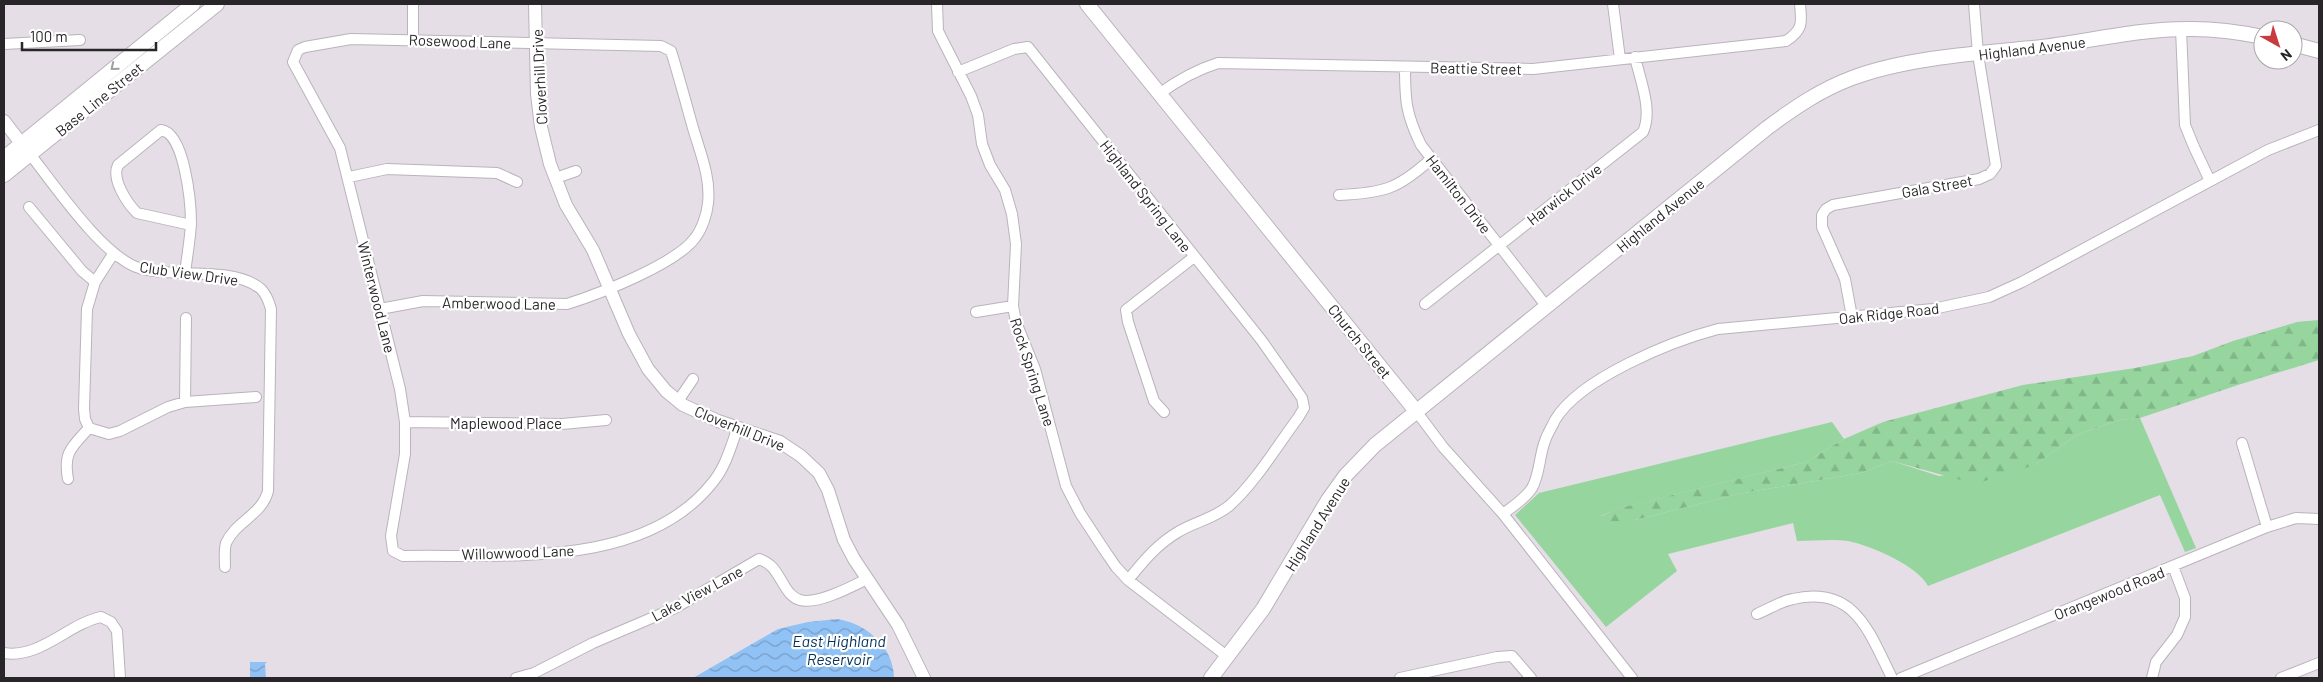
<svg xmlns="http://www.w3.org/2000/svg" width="2323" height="682" font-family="Barlow,sans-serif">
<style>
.grass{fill:#96d59e}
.forest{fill:url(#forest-firs)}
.water{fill:url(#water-waves)}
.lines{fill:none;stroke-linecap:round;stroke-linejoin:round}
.minor-casing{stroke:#bab3bb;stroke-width:12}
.tertiary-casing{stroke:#bab3bb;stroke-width:14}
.secondary-casing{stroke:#bab3bb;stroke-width:16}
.minor{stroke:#fff;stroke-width:10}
.tertiary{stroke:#fff;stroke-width:12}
.secondary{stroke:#fff;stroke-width:14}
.oneway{stroke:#9f9d9f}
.labels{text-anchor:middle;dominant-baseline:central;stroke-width:4.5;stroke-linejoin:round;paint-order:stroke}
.street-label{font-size:15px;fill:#292629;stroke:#fff}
.water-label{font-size:16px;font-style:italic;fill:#033159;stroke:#fff}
</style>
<defs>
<pattern id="forest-firs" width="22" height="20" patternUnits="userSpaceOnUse" patternTransform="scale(1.25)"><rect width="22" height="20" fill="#96d59e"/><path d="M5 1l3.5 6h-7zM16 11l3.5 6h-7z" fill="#81b788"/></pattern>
<pattern id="water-waves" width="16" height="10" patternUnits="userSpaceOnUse" patternTransform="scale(1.25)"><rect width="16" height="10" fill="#91c2f5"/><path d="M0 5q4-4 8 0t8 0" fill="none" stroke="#769dc6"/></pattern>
</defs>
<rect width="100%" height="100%" fill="#e5dee6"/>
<path class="grass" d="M2140,418L2196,548L2185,552L2160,495L1928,586C1918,566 1870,545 1848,541C1832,539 1813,541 1797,541L1793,523L1668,554L1677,571L1606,627L1515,515L1539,493L1832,422L1844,439L1806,462L1617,509L1601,516L1635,520L1738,494L1861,473L1892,461L1939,476L2035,465L2076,435L2119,420Z"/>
<path class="forest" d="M2319,320V360L2238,385L2140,418L2119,420L2076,435L2035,465L1975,484L1892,461L1861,473L1738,494L1635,520L1604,522L1600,517L1616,509L1806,462L1844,439L1883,422L2023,385L2135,368L2193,356L2233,341L2297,322Z"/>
<path class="water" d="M837,619C866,623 894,647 894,678H693L778,629L808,622Z
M250,662H267L265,664L266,678H250Z"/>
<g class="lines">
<defs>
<path id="minor" d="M937,4L938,31L971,96L978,115L982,144L990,165L1005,190L1012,214L1016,244L1013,306L1016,322L1035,369L1066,486L1080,513L1103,548L1116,567L1128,580L1228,657
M1613,4L1620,59
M2181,29L2185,125L2194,147L2210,181
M413,40V4
M4,44L80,40
M1405,67C1405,101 1406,114 1421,145L1547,307
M958,72L1014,49L1028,47L1262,341L1302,398L1304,408L1298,418C1277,446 1255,483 1229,506C1213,519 1194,522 1178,532C1156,545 1143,562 1128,580
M1159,94C1178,80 1196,70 1218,63L1533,69L1786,41C1803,30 1802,23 1800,4
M30,154C55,186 105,260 142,269C176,278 234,266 261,289C266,294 269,302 271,309L268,491C262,515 236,521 226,543C224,550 225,560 225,567
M349,177L387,169L497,173L517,182
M556,178L576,171
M1339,195C1384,193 1398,189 1431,159
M29,207L82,271L95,282
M113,254L95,282L87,309L84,409L85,419L89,428L109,434L120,431L168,407L185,402L256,397
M185,273C187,257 190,240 191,224C191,204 185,133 161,130L118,165C111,179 127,203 137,213L191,225
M1425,304L1643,132C1653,110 1640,80 1635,57
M380,309L423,301L567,304C599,294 676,264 695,238C702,229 707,214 708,203C711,178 700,152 693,128C686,103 679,77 671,51L661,46L351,39L305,47L298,50L293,62L340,148L400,389L405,422V454L391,536L393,551L403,556C503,554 644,570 713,482C726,466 731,446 738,427
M976,312L1013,306
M1852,317L1845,279L1822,227V215L1826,209L1833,205L1979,179L1990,174L1996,166L1978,54L1974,4
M678,401L693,379
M185,402L186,318
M1416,411L1443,447L1503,514L1632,678
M1164,412L1154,401L1128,322L1126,310L1194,257
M405,422L562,424L606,420
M2242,443L2267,527
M68,479C63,452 72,447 89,428
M1503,514C1513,506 1525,499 1532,488C1540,474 1539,456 1545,441C1547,434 1552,427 1555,420C1580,378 1672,341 1718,329L1933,309L1989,297L2022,282L2268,150L2319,130
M1757,614C1769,609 1781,601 1793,599C1855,585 1869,632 1892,678
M4,653C40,659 68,624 101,617L111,622L117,631L120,678
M516,678L534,673L593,643L675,608L759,559C771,563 775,570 781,580C786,588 790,597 800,600C817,605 851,587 867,579
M1400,678L1497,657L1512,656L1531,678
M1901,678L2267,527L2296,518L2319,519
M2152,678L2156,662L2177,635L2185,617V598L2173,566
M2281,678L2319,663"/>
<path id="tertiary" d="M535,4L537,94L541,127L550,164L566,205L593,250L629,334L648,369L666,391L683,405L718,421L780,442L801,456L819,473L828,490L844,540L854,559L898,625L924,678
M4,121L27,151"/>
<path id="secondary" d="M1087,4L1416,411
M2293,44L2319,51
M4,158L193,4
M4,175L217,4
M1211,678L1263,609L1328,500L1346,475L1375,445L1767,128C1794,108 1820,90 1852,78C1908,57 1982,53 2042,47C2091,41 2142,28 2192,29C2216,29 2239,32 2263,37"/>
</defs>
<use href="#minor" class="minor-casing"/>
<use href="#tertiary" class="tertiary-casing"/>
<use href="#secondary" class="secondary-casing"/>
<use href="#minor" class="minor"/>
<use href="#tertiary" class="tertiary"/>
<use href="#secondary" class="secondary"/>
</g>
<defs><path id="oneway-chevron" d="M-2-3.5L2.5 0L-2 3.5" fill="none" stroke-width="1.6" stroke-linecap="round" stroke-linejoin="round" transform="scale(1.25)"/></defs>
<use class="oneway" href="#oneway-chevron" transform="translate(114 67) rotate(141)"/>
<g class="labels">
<g class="street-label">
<text transform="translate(460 41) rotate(2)">Rosewood Lane</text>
<text transform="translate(2032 48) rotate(-7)">Highland Avenue</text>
<text transform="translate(1476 68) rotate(1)">Beattie Street</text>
<text transform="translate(539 77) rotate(-93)">Cloverhill Drive</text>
<text transform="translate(99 99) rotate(-39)">Base Line Street</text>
<text transform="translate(1937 186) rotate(-10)">Gala Street</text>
<text transform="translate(1459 194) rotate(52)">Hamilton Drive</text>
<text transform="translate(1564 194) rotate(-38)">Harwick Drive</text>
<text transform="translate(1146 196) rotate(52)">Highland Spring Lane</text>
<text transform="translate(1660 215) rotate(-39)">Highland Avenue</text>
<text transform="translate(189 273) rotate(8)">Club View Drive</text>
<text transform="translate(377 297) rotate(76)">Winterwood Lane</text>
<text transform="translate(499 303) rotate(1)">Amberwood Lane</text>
<text transform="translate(1889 313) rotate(-6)">Oak Ridge Road</text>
<text transform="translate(1360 341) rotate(51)">Church Street</text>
<text transform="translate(1033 372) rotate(72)">Rock Spring Lane</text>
<text x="506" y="423">Maplewood Place</text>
<text transform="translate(740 428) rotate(22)">Cloverhill Drive</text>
<text transform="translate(1317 524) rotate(-58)">Highland Avenue</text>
<text transform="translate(518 552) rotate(-2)">Willowwood Lane</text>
<text transform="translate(697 593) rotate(-28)">Lake View Lane</text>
<text transform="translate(2109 593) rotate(-22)">Orangewood Road</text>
</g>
<g class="water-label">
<text x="839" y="640">East Highland<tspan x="839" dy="18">Reservoir</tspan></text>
</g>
</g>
<rect width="2323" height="682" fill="none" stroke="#292629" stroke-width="10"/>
<g transform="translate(2278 45) rotate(141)"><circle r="24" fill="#ffffff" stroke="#a9a8a9"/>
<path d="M0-4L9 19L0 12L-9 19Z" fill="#ca3b3f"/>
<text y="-8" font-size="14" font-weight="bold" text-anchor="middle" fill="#292629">N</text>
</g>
<path d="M22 42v8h134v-8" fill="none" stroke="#292629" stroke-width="2.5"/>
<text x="30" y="42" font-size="15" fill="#292629" stroke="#ffffff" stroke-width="4" paint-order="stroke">100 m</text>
</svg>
